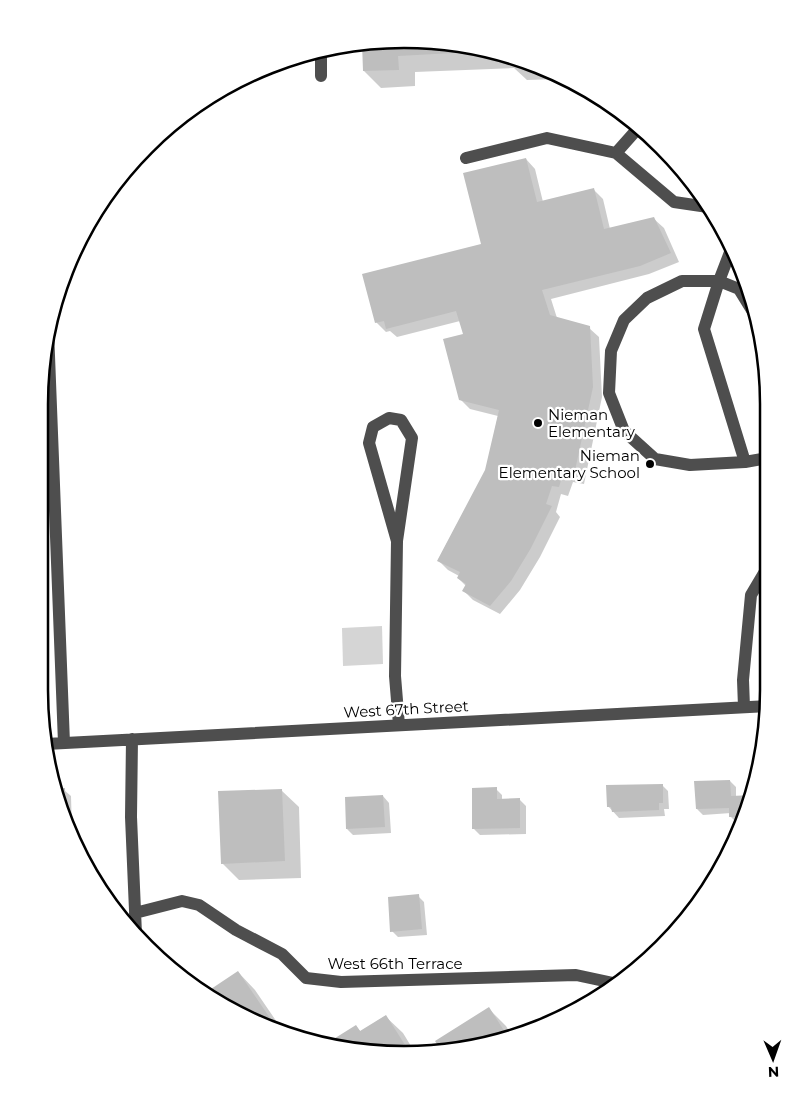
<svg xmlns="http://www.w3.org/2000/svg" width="808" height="1094" font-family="Montserrat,sans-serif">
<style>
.green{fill:#d5d5d5}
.shadow{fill:#0003}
.building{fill:#bebebe}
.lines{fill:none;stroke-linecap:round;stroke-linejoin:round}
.minor{stroke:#4e4e4e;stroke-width:12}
.poi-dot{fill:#000;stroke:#fff;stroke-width:2}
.labels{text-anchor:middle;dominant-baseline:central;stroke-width:4.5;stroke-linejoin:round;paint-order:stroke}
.poi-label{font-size:15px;fill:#000;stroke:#fff;text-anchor:start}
.street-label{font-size:15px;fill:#000;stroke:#fff}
.rim{fill:none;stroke:#000;stroke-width:2.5}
</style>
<rect width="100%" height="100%" fill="#fff"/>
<path class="green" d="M382,626L383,664L343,666L342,628Z"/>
<path class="shadow" d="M380,40L451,42L521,58L560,75V79L527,80L514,68L415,72V86L381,88L364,71L363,42Z
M526,159L535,169L543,202L594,190L603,199L610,229L654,219L664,228L679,262L649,274L551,299L557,318L589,328L599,337L602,397L584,484L573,482L568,496L561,494L556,512L560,517L540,557L520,590L500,614L473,600L464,591L466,586L458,578L459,576L448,570L438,560L486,470L498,416L470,409L460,399L464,335L460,321L397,337L390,331L386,332L376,322L483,244Z
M730,781L736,787V797L752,796L742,823H737L731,817V813L703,815L697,809Z
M662,785L668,791L669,809H664L665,816L619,818L608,806Z
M496,789L502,795V800H520L526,806V834L480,835L474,829Z
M54,790H64L71,796L72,831Z
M281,790L299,807L301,878L239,880L222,863Z
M383,796L389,803L391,833L353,835L347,829Z
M418,896L424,902L427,935L398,937L392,931Z
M238,972L255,990L283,1031L243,1018Z
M489,1009L506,1026L512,1036L451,1052H444Z
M385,1016L403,1033L414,1051L333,1048L326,1046L356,1026L361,1032Z"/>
<path class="building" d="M380,40L451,42L490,51L398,56L399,70L363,71L362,43Z
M508,55L521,58L531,62L508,63Z
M526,158L537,202L594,188L604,229L654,217L671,253L640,266L542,290L550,315L590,326L593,387L574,475L563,473L559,487L552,486L546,504L552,506L531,548L511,581L490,606L462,591L466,584L457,578L460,572L437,561L485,470L499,410L459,400L443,339L463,334L456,311L386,329L384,321L375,323L362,274L481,244L463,173Z
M730,780L731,796L753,795L745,817H729V808L696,809L694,781Z
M663,784V803H659V810L612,812L611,807H607L606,785Z
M497,787V799L520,798V828L472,829V788Z
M65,788L66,817L53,789Z
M282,789L285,861L221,864L218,791Z
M383,795L385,827L346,829L345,797Z
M419,894L422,929L390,932L388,897Z
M238,971L274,1024L269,1027L243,1018L205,993Z
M489,1007L508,1037L451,1052H442L435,1041Z
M386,1015L407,1048L402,1051L333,1048L324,1045L356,1025L360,1031Z"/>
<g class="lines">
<path class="minor" d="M321,49V76
M640,126L616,153L674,202L708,207
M466,158L547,138L616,153
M732,247L719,281L739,289L755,315
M48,330L64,743
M745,462L704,329L719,281H682L647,298L624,320L611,351L609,393L624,431L655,459L690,465L745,462L767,458
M397,541L369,443L373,427L389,418L401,420L412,438L397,541L395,676L399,725
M744,707L743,680L751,595L767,568
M132,739L131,817L136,934
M46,744L768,706
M135,913L182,901L199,905L236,930L282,954L306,978L341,982L576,975L618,984"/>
</g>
<g class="poi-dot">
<circle cx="538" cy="423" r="5"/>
<circle cx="650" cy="464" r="5"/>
</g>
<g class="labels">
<g class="poi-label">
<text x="548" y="414">Nieman<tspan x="548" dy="17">Elementary</tspan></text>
<text x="640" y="455" text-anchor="end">Nieman<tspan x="640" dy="17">Elementary School</tspan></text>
</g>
<g class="street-label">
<text transform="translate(406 709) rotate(-3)">West 67th Street</text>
<text x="395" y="963">West 66th Terrace</text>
</g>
</g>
<path d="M0 0H808V1094H0ZM404 48H404A356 356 0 0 1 760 404V690A356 356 0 0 1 404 1046H404A356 356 0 0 1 48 690V404A356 356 0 0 1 404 48Z" fill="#fff" fill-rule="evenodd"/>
<path class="rim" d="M404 48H404A356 356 0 0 1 760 404V690A356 356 0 0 1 404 1046H404A356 356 0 0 1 48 690V404A356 356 0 0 1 404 48Z"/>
<g transform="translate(773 1059) rotate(178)" stroke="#ffffff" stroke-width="4" paint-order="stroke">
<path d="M0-4L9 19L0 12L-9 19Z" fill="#000000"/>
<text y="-8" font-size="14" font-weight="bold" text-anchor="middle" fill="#000000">N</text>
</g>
</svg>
